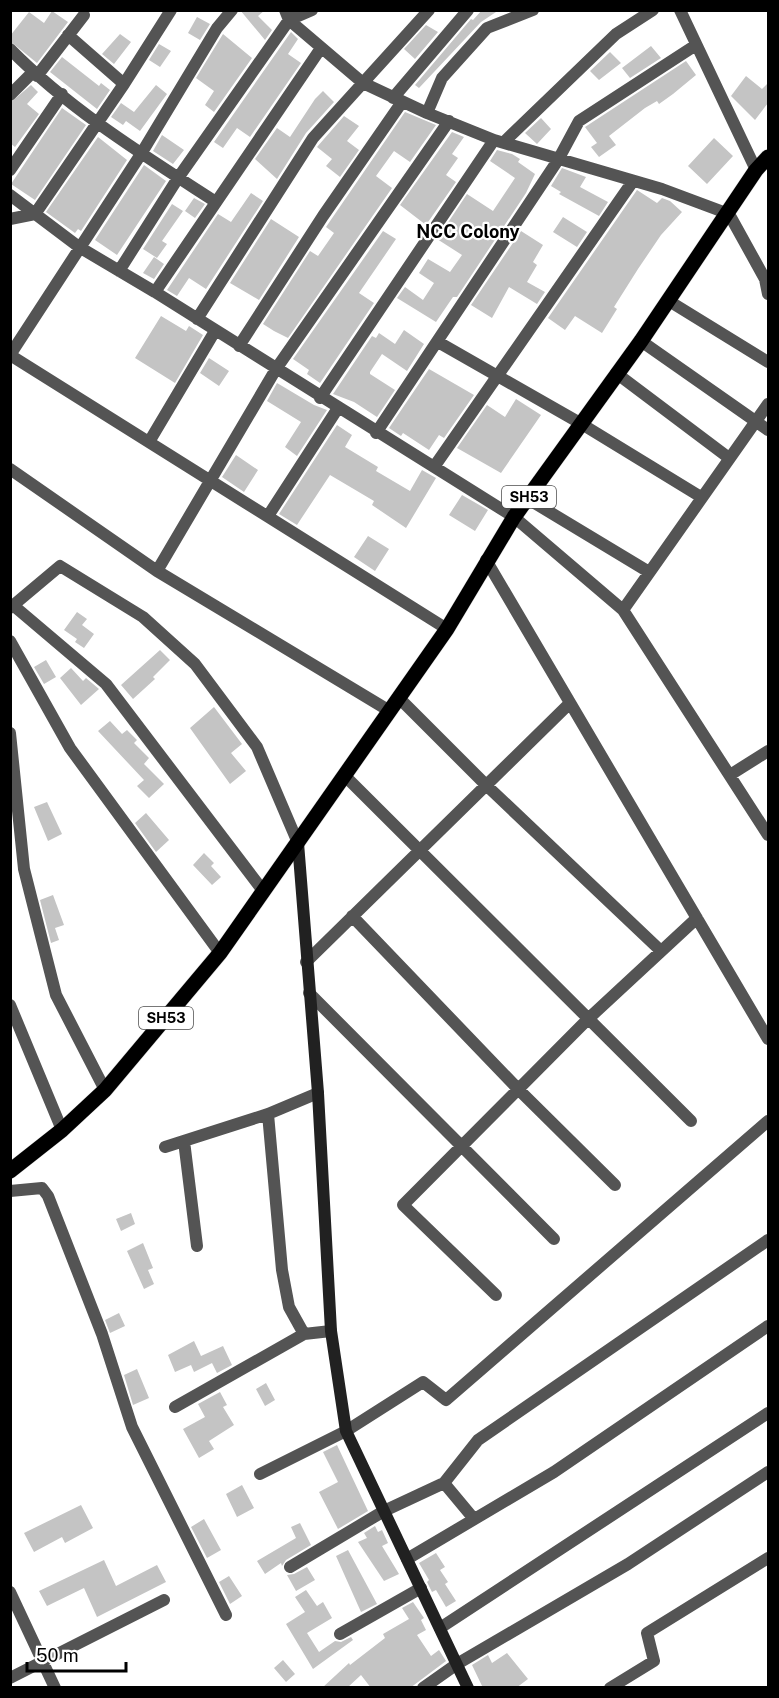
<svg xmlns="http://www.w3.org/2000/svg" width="779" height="1698" font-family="'Public Sans',sans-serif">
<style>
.building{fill:#c4c4c4}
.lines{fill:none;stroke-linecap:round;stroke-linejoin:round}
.primary-casing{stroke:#dbdbdb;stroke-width:16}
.street{stroke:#545454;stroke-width:12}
.secondary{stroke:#212121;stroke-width:12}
.primary{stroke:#000;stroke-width:15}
.labels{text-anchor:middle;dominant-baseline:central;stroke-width:4.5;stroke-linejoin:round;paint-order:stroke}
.shield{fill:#fff;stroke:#4c4c4c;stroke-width:1.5}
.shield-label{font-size:14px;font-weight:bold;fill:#000}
.quarter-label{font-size:18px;font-weight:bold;fill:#000;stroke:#fff}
</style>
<rect width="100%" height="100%" fill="#fff"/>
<path class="building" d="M240,10H265L258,16L272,30L265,40Z
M482,10H499L481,22L419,88L415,85L471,19L473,20Z
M52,11L68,22L37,63L10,41V36L29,12L44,23Z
M197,17L210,24L200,40L188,33Z
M426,25L438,32L415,59L404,49Z
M291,32L298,39L288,54L301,63L250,137L237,128L223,148L214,142Z
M120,34L131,42L114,64L102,54Z
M223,34L252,58L214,112L205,105L214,91L196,78Z
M159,44L171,51L160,67L149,60Z
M651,46L661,58L630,78L622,68Z
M610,52L621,63L599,80L590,71Z
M62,57L99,86L101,83L110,90L97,109L50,72Z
M686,61L696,75L673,94L659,104L657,101L645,108L609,136L616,145L599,157L591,147L597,143L585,127Z
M746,76L762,89L768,83V103L755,120L731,96Z
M31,85L38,92L27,104L39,114L15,147L10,143V103Z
M156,85L167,94L140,131L126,121L123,125L111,117L121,103L134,112Z
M323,91L334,102L306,133L277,179L255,159L277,128L290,137L315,99Z
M62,108L86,125L35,200L11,184Z
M405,112L436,125L410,162L394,151L376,176L392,188L288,338L274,331L263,324L310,251L318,256L334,233L326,227Z
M344,116L359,126L347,141L359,150L340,177L326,166L332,159L317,147Z
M541,118L551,129L537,144L525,133Z
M452,132L464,137L452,154L458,158L446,175L456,182L426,225L400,205Z
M162,135L184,150L173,164L153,151Z
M98,137L127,160L81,231L78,229L75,233L46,212Z
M714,138L733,156L707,184L688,166Z
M497,150L512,154L520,159L518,162L535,174L526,193L457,297H453L436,322L397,298L405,287L423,300L434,283L419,273L428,259L450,272L462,255L437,239L467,194L493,211L515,178L490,161Z
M144,165L166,181L117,255L95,240Z
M562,168L586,177L580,187L608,202L599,216L559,194L561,192L551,186Z
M637,190L657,203L662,198L670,201L682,212L661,235L638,269L614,307L617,309L602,333L575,316L565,330L548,318Z
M251,193L263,201L206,289L189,278L177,296L167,290L218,214L231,222Z
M194,198L205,204L195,218L185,211Z
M172,204L183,211L162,241L167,244L157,258L143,249Z
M563,217L587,232L577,247L553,232Z
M271,219L299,237L259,300L230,283Z
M383,231L396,239L359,293L374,303L320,383L307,374L309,370L293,359Z
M521,231L543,245L533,262L537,265L527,282L545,292L537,304L509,287L492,318L471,305Z
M154,257L164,264L154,279L143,273Z
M161,316L186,331L189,326L203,335L175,383L135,358Z
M404,330L424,344L407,371L382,354L370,372V374L395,390L377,417L354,402L333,394L372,336L376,338L379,333L395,344Z
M209,358L229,371L219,386L200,373Z
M429,369L474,395L444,438L439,435L429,450L403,433L401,436L389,428Z
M277,383L314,405L327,410L297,456L285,447L301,422L267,401Z
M516,399L541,415L501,473L457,448L487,405L505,417Z
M337,425L352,435L345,447L378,467L376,471L410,491L422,470L436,478L406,528L372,505L374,501L330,475L297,525L279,514Z
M236,455L258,470L244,492L222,477Z
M462,495L488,510L475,531L449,515Z
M368,536L389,549L375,571L354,557Z
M77,612L87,619L82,625L94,634L84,648L75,642L77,639L64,630Z
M160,650L170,660L153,677L155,679L133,699L121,685Z
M46,660L56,677L44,684L34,667Z
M71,668L83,681L86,678L99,689L81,705L60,678Z
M214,707L242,744L231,753L246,771L230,784L190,728Z
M110,721L122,734L127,730L137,740L134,743L149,758L144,764L164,784L149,798L137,786L144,780L98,731Z
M47,802L62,834L48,841L34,807Z
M146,813L169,840L156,852L135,823Z
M204,853L214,863L211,866L221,877L212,885L193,865Z
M53,895L64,925L55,928L59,940L51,943L40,900Z
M131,1213L135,1224L121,1231L116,1219Z
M143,1243L153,1268L148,1270L154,1284L144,1289L127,1251Z
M119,1313L125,1326L110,1333L105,1320Z
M194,1341L201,1356L223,1346L232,1365L217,1373L212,1363L194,1372L191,1365L175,1372L168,1355Z
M137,1369L149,1398L133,1405L124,1375Z
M266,1383L275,1400L265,1406L256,1389Z
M220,1392L227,1405L223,1407L234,1425L209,1441L214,1449L199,1458L183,1429L205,1417L198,1404Z
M337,1445L368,1511L338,1529L319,1492L338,1482L323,1452Z
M242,1485L254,1508L237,1517L226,1494Z
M81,1505L93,1528L65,1543L62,1537L34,1552L24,1533Z
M204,1519L221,1550L207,1558L191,1527Z
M300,1523L311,1545L286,1560L282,1566L281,1563L265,1574L257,1561L296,1538L291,1527Z
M375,1526L378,1532L382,1530L388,1543L382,1546L399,1574L384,1581L358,1542L367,1538L364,1533Z
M348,1550L377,1604L361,1612L336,1556Z
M436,1553L445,1567L440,1570L448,1582L445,1584L456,1601L446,1607L436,1590L432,1592L427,1582L429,1580L419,1563Z
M104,1560L116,1586L157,1565L166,1582L97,1617L84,1588L47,1606L39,1591Z
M307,1567L315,1580L296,1591L287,1575L294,1574Z
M229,1576L242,1596L230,1604L219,1582Z
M306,1590L317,1606L323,1602L332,1618L307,1633L319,1652L335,1641L341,1642L351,1637L353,1640L313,1669L286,1624L305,1612L295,1597Z
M413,1602L424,1618L421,1620L426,1630L417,1635L431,1656L439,1650L446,1661L410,1688H371L361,1675L347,1688H322L349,1663L350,1665L385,1638L383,1634L409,1619L402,1608Z
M507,1653L528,1679L516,1688H483L472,1665L488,1655L492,1663Z
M283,1660L295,1674L286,1682L274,1668Z"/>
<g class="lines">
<defs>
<path id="primary" d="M10,1171L62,1130L105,1090L220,953L447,629L514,517L641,341L756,170L768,157"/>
</defs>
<use href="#primary" class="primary-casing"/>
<path class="street" d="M285,10L289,20L363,83L427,113L494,140L662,189L729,214L765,279L768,294
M680,10L756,170
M68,35L124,84
M10,49C70,110 145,156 216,202
M37,76L84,15
M10,95L33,72
M393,98L468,10
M427,113L442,78L487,28L533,10
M505,141L616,34L653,10
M10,170L62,94
M10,195L79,247L155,292L514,517L623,610L768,835
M10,219L35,214L124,84L171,10
M119,271L178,178L289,20L312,10
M155,292L321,48
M669,301L768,362
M197,319L313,138L429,10
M641,341L768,430
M438,342L580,423L701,497
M239,346L323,216L402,102
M10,355L447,629
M10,355L141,154L217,28L232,10
M616,373L729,458
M320,398L494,140
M376,433L558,160L579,121L696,45
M149,442L215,331
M434,467L633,181
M10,469L157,571L388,710
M528,499L649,572
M268,516L338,408
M486,560L768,1039
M157,571L276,369L449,121
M14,606L106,684L264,892
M10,608L60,566L143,617L195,664L257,747L298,843
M623,610L768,404
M10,641L70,748L220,953
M398,697L486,785L661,951
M10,733L24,869L56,995L105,1090
M344,775L691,1121
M730,775L768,751
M352,916L519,1090L615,1185
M306,962L570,703
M309,993L554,1239
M10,1005L62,1130
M268,1114L282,1270L289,1307L304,1334
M184,1141L197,1246
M165,1147L268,1114L318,1093
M10,1191L42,1188L48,1196L102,1334L132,1427L226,1615
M496,1295L403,1205L587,1020L697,918
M175,1407L304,1334L331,1331
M260,1474L346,1431L423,1382L446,1400L768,1121
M444,1483L474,1519
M407,1559L554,1472L768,1326
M290,1567L384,1511L444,1483L478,1440L768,1240
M10,1592L55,1688
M440,1628L768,1413
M340,1634L421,1588
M10,1678L164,1600
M423,1688L457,1664L628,1564L768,1472
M610,1688L654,1661L647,1633L768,1558"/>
<path class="secondary" d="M298,843L318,1093L331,1331L346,1431L468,1688"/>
<use href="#primary" class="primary"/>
</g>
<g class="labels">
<g class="shield">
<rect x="502" y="486" width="54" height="22" rx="4.5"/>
<rect x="139" y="1007" width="54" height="22" rx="4.5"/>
</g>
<g class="shield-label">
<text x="529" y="497">SH53</text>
<text x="166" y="1018">SH53</text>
</g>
<g class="quarter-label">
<text x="468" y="231">NCC Colony</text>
</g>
</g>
<rect width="779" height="1698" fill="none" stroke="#000000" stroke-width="24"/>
<path d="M27 1662v9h99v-9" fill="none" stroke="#000000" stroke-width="3"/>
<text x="36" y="1662" font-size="18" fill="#000000" stroke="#ffffff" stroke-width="4.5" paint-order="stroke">50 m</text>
</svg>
